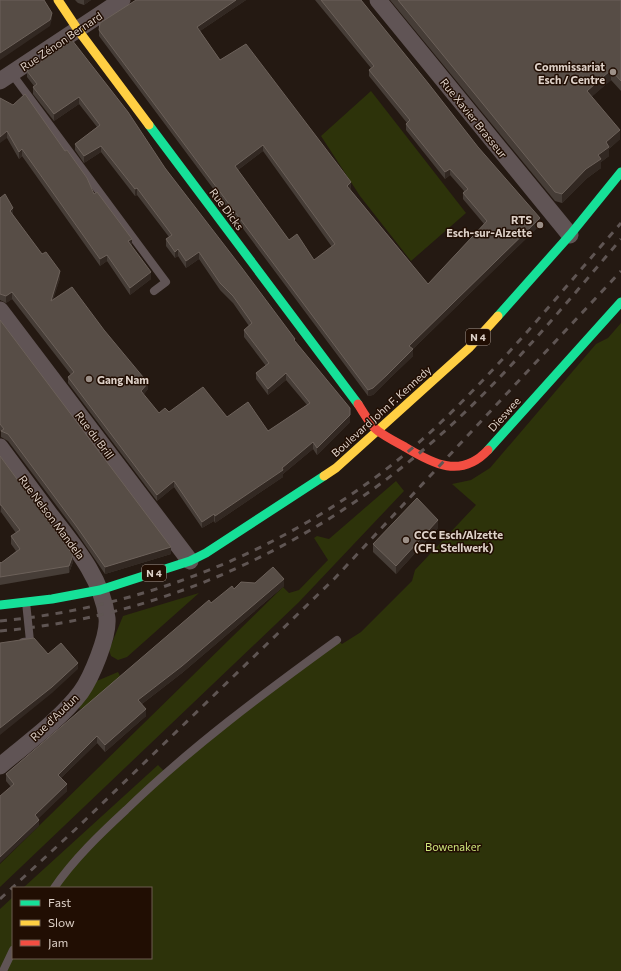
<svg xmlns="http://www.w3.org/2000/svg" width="621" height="971" font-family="Commissioner,sans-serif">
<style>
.green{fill:#2d330a}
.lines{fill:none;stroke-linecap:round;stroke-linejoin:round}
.lane{stroke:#605455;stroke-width:8}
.street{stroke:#605455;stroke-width:17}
.fast{stroke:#16e098;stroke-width:9}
.slow{stroke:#ffcf43;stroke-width:9}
.jam{stroke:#f24e42;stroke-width:9}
.rail{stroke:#5f5553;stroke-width:3;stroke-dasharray:7 7;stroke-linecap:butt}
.wall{fill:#463d37;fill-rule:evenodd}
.shaded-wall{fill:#322822}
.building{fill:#574d46;stroke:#6c615a;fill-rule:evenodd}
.poi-dot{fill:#9c9088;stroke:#210e03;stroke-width:1.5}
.labels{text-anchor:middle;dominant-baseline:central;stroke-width:3;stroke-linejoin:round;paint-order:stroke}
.shield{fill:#210e03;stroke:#a5968c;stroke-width:1}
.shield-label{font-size:10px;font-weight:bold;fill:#ddd0c7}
.street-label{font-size:11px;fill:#ddd0c7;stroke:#210e03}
.poi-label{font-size:11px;font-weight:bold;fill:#ddd0c7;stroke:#210e03;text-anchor:end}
.park-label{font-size:11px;fill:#cfe77b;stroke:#210e03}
</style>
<rect width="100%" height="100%" fill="#241912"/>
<path class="green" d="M371,91L466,213L411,261L360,196L321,136Z
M621,323V971H0V909L13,897V958H151V888H23L158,765L165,772L337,640L342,644L361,632L412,581L415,570L476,505L452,484L471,480L490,468L596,344L608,338Z
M396,481L404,491L299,602L0,887V864L283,587L289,593L299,590L328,560L314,538L317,536L329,539Z
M199,593L127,657L118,660L111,656L109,650L123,616Z
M118,672L120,676L90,704L80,709L77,707L92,683Z"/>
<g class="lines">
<path class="lane" d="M12,74L166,282L154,291
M23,642L30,641L26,602
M54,888C74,859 100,834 126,810C191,747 264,693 337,640
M3,971L13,950"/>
<path class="street" d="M378,0L570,235
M0,81L122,0
M0,310L190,561
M0,447C17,470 34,493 51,516C75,547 102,578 107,618C109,636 91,678 81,692C59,721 27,743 0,766"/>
<path class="fast" d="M149,125L358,404
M498,316L570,235L621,172
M488,450L621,302
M0,605L52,599L100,590L190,561L206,553L324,476"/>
<path class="slow" d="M58,0L78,30L149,125
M324,476L336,468L469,348L498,316"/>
<path class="jam" d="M358,404C364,413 370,425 378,431C386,437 396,442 405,447C433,464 461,479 488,450"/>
<path class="rail" d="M0,621C160,606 318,537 436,427C503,364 561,292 621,223
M0,631C162,617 317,545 438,437C505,378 563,307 621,239
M0,899L79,826L335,578L621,271"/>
</g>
<path class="wall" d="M75,0H91L84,5L78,3Z
M136,0H246L200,31L220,60L351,189H350L428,284L484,224L463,199V193L464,191L450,175L445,179L406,130V124L407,123L369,76V70L371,68L315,0H361L540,225L413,349V356L387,381L373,395L368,396L99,36V30ZM263,151L332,247L314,260L289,240L238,170Z
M390,0H621V91L611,80L591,97L620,139L609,149V156L601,162V168L586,179L562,203L555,201Z
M72,40L165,168L295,341L350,422L317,455L313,449L283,474V477L215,523L214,521L202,528L174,487L157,501L68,383V377L71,375L12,299L6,303L0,300V198L60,278L53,299L148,389L143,395L159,413L169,412L227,417L268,431L307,405L286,380L268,395L256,379V373L266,366L244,337V330L249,326L233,303L220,290L199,259L186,268L178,256L175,258L166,246V239L169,237L137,195L135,196L101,152L84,163L75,150V144L97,127L79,104L54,121L33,94V87L34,86L27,77V71Z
M0,98L94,194L132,245L131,246L151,279L130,295L107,261L100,266L22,156L19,159L7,138Z
M0,320L171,554L105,574L77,533L8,441L1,437V432L0,430Z
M0,456L73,562L69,573L0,585V562L1,563L16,551L11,544V536L16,533L1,512Z
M438,528L396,574L373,552V544Z
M284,586L182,673L142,704L146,716L105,752L97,743L61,778L67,791L38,818L39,826L11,787L6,781V774L211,603L234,589Z"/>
<path class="shaded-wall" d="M84,0H91L84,5Z
M236,0H246L197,33V27Z
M52,13V19L50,26L0,60V53Z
M611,70V80L587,101V91Z
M79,97V104L54,121V114Z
M620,130V139L609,149V156L601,162V168L586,179L562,203V194L598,155L606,142Z
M7,131V138L0,143V137Z
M263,145V151L235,172V166Z
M101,146V152L84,163V156Z
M22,149V156L19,159V152Z
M450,169V175L445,179V172Z
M351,182V189L347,192V186Z
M137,188V195L135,196V189Z
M13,208V215L10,218V211Z
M540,218V225L413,349V356L387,381L373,395L368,396V390L409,346Z
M132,239V245L128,248V241Z
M178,249V256L175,258V252Z
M199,252V259L186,268V261Z
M107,255V261L100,266V259Z
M60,271V278L51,307V301Z
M151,272V279L130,295V288Z
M12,292V299L6,303V296Z
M286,373V380L268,395V389Z
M148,383V389L141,398V391Z
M350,415V422L317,455V448Z
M313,442V449L283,474V477L215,523V516L282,468Z
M174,481V487L157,501V495Z
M0,505H1V512L0,513Z
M214,514V521L202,528V522Z
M438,520V528L396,574V566Z
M171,547V554L105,574V567Z
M73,555V562L69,573V566Z
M284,579V586L182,673L138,707V700Z
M78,663V669L52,693L0,735V728Z
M146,709V716L105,752V745Z
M97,736V743L58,781V775Z
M67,784V791L35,822V815Z
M39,820V826L0,863V857Z"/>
<path class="building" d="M0,0H44L52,13L50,20L0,53Z
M136,0H236L197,27L220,60L246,44L351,182L347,186L428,284L487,221L463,193L468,189L450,169L445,172L406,124L410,120L369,70L374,66L321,0H361L428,83L478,147L540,218L409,346L413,349L387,375L373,388L368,390L99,30L100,23ZM263,145L335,244L314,260L297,234L289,240L235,166Z
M398,0H621V81L611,70L587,91L620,130L606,142L609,147L598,155L601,159L586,169L562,194L555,192Z
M72,40L128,112L165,168L242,268L295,339L294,340L350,408V415L317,448L313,442L282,468L283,470L215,516L214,514L202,522L174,481L157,495L68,377L74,372L12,292L6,296L0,294V198L5,194L13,208L10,211L42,254L46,252L60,271L51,301L72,287L104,330L148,383L141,391L159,413L165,408L169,412L203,387L227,417L248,402L268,431L310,403L286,373L268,389L256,373L269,363L244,330L252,323L233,296L220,283L199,252L186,261L178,249L175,252L166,239L172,235L137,188L135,189L101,146L84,156L75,144L100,125L79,97L54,114L33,87L37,84L27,71Z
M25,94L65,151L67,150L87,178L94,194L97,192L132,239L128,241L151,272L130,288L107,255L100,259L22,149L19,152L7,131L0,137V98L13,105Z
M0,320L171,547L105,567L77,527L8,434L1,431L4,429L0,424Z
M0,456L73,555L69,566L0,577V562L1,563L20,549L11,536L20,530L1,505H0Z
M417,498L438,520L396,566L373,544Z
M273,567L284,579L182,666L138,700L146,709L105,745L97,736L58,775L67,784L35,815L39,820L0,857V796L14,784L6,774L209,600L211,603L232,586L234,589L241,582L255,583Z
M34,638L48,654L61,643L78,663L52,687L0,728V643Z"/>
<g class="poi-dot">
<circle cx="613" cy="72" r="4"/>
<circle cx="540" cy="225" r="4"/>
<circle cx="89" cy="379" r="4"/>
<circle cx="406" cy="540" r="4"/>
</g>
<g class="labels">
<g class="shield">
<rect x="466" y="329" width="24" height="16" rx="3"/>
<rect x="142" y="565" width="24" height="16" rx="3"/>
</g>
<g class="shield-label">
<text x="478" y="337">N 4</text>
<text x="154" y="573">N 4</text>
</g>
<g class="street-label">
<text transform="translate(61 41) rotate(-34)">Rue Zénon Bernard</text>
<text transform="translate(474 118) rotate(51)">Rue Xavier Brasseur</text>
<text transform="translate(227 209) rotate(53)">Rue Dicks</text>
<text transform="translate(381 411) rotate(-42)">Boulevard John F. Kennedy</text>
<text transform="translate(504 414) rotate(-48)">Dieswee</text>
<text transform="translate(95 435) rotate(53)">Rue du Brill</text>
<text transform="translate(52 517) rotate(53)">Rue Nelson Mandela</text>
<text transform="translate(54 717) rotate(-44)">Rue d'Audun</text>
</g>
<g class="poi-label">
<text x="605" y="66">Commissariat<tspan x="605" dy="13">Esch / Centre</tspan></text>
<text x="532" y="219">RTS<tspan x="532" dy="13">Esch-sur-Alzette</tspan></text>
<text x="97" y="379" text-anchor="start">Gang Nam</text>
<text x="414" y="534" text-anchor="start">CCC Esch/Alzette<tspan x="414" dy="13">(CFL Stellwerk)</tspan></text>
</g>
<g class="park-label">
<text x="453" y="846">Bowenaker</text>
</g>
</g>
<rect x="12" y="887" width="140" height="72" fill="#210e03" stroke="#6c5c51"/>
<rect x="20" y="900" width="20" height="6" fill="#16e098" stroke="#6c5c51"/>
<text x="48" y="907" font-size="12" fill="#ddd0c7">Fast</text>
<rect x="20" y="920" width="20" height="6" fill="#ffcf43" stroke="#6c5c51"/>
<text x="48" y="927" font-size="12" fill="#ddd0c7">Slow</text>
<rect x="20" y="940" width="20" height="6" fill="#f24e42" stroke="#6c5c51"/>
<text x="48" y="947" font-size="12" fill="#ddd0c7">Jam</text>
</svg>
